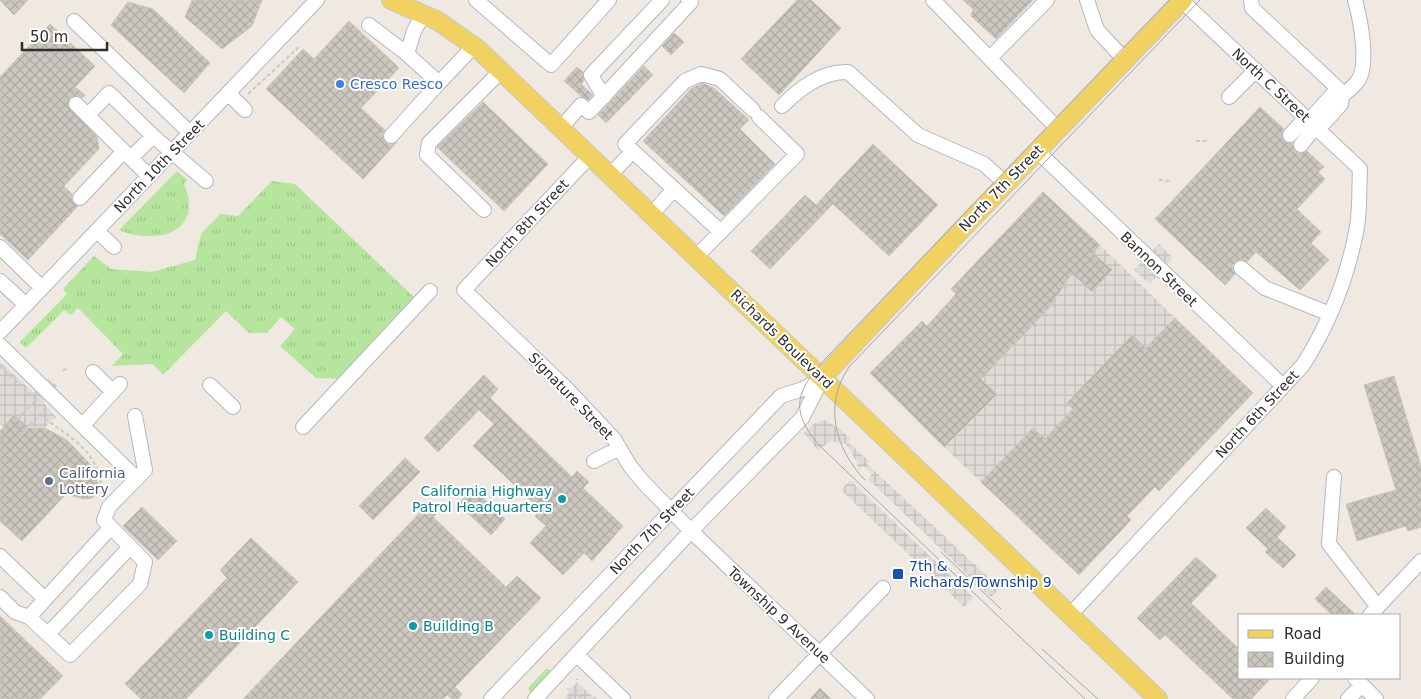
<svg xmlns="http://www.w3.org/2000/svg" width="1421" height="699" font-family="'DejaVu Sans',sans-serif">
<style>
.grass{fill:url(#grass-tufts)}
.plaza{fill:url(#plaza-grid)}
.building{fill:url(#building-cross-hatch);stroke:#cbc5ba}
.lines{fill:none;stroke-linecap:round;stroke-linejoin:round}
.minor-casing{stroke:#b4b7c1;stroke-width:16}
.major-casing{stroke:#c9c9c9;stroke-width:20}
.path{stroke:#c9c9c9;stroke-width:2;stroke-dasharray:4 2.5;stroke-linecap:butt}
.minor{stroke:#fff;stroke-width:14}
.major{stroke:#f2d163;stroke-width:18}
.tram{stroke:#a3a6b8;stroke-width:1}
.shop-dot{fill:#3f7fe0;stroke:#fff;stroke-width:2}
.service-dot{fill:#5c6f8a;stroke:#fff;stroke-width:2}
.culture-dot{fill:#0f9aa8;stroke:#fff;stroke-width:2}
.transit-dot{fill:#1a4fb4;stroke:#fff;stroke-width:2}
.labels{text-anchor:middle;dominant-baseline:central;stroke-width:4;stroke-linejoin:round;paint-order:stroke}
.shop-label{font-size:14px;fill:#366cbe;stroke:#fff;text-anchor:start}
.street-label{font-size:14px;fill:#2e2e2e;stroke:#fff}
.service-label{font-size:14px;fill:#4e5e75;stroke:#fff;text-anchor:start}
.culture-label{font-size:14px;fill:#0d838f;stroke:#fff;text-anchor:start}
.transit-label{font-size:14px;fill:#164399;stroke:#fff;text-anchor:start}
</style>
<defs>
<pattern id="grass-tufts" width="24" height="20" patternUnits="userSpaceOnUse" patternTransform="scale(1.25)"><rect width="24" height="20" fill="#b6e59e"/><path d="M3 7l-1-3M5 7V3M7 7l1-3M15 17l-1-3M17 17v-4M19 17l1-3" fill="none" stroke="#9dc588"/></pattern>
<pattern id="plaza-grid" width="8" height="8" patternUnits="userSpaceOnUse" patternTransform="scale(1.25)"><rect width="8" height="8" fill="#dfdcd8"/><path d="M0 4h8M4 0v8" fill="none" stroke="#c0bdba"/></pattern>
<pattern id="building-cross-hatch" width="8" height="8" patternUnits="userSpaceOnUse" patternTransform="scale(1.25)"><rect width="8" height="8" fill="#cbc7bf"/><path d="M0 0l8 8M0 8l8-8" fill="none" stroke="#afaba4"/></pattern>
</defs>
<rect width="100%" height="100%" fill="#efe9e1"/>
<path class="grass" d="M177,171L187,180L184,184C205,232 156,246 119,230Z
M272,181L295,184L417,300L338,379L316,378L280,346L295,329L281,317L267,333H249L226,311L163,375L153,364L112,366L123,354L78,308L71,315L64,310L26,348L20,342L67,294L63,289L94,256L111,269L151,272L195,260L201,234L220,214L238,216Z
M546,669L554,671L531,695L528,688Z"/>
<path class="plaza" d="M1159,244L1173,258L1150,284L1134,270Z
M1100,245L1175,318L1146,348L1132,335L1067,403L1073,409L1045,439L1033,428L981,482L944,447L996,394L981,379L1053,302L1072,273L1092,292L1112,271L1093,253Z
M0,362L34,393L48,378L57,386L43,402L56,417L45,427H4L0,424Z
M825,420L840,429L850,439L848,442L869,461L867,464L1000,588L991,597L868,479L872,474L864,466L860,470L857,466L858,464L846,444L831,441L818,450L804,433L815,423Z
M850,480L973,597L964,607L841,490Z
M576,685L581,686L595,699H565L569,692L566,689Z"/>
<path class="building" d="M0,0H28L14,15Z
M192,0H262L252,26L222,49L185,17Z
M797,0H811L841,28L779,95L741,59Z
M963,0H1033L996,39L971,16L973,9Z
M128,2L153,9L210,63L184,93L111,25Z
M349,21L399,68L361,108L385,130L382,135L385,142L390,145L397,142L363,179L266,89L303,49L314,59Z
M50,24L95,66L75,87L85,95L82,98L78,95L70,98L68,106L97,137L99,149L64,186L72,194V201L78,206L28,260L0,234V77Z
M674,33L684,42L671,55L662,46Z
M644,66L653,75L606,123L598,115Z
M577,67L583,72L584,81L581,84L593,95L588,100L581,96L564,81Z
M702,83L714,88L749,120L740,129L775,164L724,216L643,141L692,88Z
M483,102L548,164L504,211L437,147Z
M1260,107L1284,129L1281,134L1284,141L1292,143L1296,152L1300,154L1307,151L1324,167L1318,172L1325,179L1297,209L1321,232L1311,243L1329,260L1300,290L1256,252L1247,262L1242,259L1235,262L1232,267L1235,274L1225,285L1155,219Z
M873,144L938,205L889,256L833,204L770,269L751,251L805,195L816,205Z
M1043,192L1100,245L1093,253L1112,270L1092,292L1072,273L1049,308L981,379L997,394L944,447L870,373L922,321L927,326L956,294L951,289Z
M1175,318L1253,393L1159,491L1155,487L1127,516L1131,520L1079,575L981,482L1033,428L1045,439L1073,409L1067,403L1132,335L1146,348Z
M484,375L498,389L490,398L572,477L577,471L589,482L583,488L623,526L592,561L584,553L563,575L530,543L546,526L535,516L541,510L473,446L494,424L479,410L438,452L424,438Z
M1394,376L1421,466V527L1408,531L1406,526L1357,541L1346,504L1396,490L1364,385Z
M14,415L29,428H45L67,440L92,466L98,485L97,493L92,498L84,499L66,494L22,541L0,521V431Z
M405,458L420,472L373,520L359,506Z
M473,488L505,519L491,535L458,504Z
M428,504L437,513L433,517L506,587L517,576L541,598L455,687L462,694L458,699H452L447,695L443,699H243Z
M142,507L177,541L158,560L123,526Z
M1266,508L1286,527L1277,537L1296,555L1283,568L1265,552L1268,549L1246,528Z
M251,538L298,582L186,699H141L125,684L227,578L220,570Z
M1196,557L1217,576L1191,603L1240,650V678H1271L1251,699H1233L1165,635L1160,640L1137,618Z
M1326,587L1356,615H1332L1315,599Z
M0,616L63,676L40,699H0Z
M820,688L831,699H810Z"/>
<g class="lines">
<defs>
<path id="minor" d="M476,0L551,65L609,0
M933,0L1058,129
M1087,0L1097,30L1125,60
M1251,0L1252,8L1344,94
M74,21L190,133
M369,25L407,54L414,31L424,13
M407,54L439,83L474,46
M990,58L1047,0
M228,93L245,110
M604,97L591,75L662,0
M1229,97L1256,70
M76,104L149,176
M782,106C800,88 822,71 848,72L918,135L984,164L1006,184
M88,115L109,93L153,136L206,181
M561,128L581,105L589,112L691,2L688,0
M1290,135L1301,123H1324L1341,104L1342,96C1347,92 1353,87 1357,82C1370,66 1360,18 1355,0
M391,136L439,83
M1301,145L1311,132L1315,114L1333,94L1342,96
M1037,151L1283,386
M590,156L464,290L568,390L614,439L630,466L644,483L691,531L867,699
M131,158L153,136
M610,175L633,151
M80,198L124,151
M484,210L427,155L429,143L501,71
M651,215L674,189
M97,231L114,247
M721,232L625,144L685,81L701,74L720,79L753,110
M0,247L42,288
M696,257L797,154L759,117
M1241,268L1265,288L1330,314
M0,281L26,305
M0,332L317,0
M0,345L137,479
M93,372L113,392
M210,385L233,407
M83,425L120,384
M303,427L430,291
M594,461L619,448
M1334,477L1329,544L1378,607
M0,556L45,599
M0,597L15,612L29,617L70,655L140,584L145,562L104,520L109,507L145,470L135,416
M1070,615L1303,365C1329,324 1348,276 1357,227C1360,208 1359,188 1360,169L1182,1
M1370,615L1421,561
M29,617L111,527
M48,634L130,547
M577,655L623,699
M1362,685L1376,699
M491,699L781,396L803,389L822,378
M535,699L691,531L802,418L822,379
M776,699L883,588
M1293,699L1312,678
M1348,699L1362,685L1355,678"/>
<path id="major" d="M391,0L438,21L479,50L1158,699
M822,378L966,225L1183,0"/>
</defs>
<use href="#minor" class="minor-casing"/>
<use href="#major" class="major-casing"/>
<path class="path" d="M248,94L299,47
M1196,141H1209
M1159,180L1171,181
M0,366L36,400
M63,371L67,368
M40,414C70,440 97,446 102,491
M18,419L37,399
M21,435L47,407
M576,693L577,679
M568,699L576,693L584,699
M594,699L596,697"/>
<use href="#minor" class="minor"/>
<use href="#major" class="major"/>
<path class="tram" d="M865,480C835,449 823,405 849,367L1200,0
M941,552L1001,609
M1042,649L1098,699
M1085,699L821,447C788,411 796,390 827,357L1169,0"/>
</g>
<circle class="shop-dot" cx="340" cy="84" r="5"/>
<circle class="service-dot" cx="49" cy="481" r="5"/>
<g class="culture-dot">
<circle cx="562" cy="499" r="5"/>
<circle cx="413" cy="626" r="5"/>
<circle cx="209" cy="635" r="5"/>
</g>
<rect class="transit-dot" x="892" y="568" width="12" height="12" rx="2.5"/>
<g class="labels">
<g class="shop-label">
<text x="350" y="84">Cresco Resco</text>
</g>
<g class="street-label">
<text transform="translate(1271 85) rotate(43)">North C Street</text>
<text transform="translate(159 166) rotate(-46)">North 10th Street</text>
<text transform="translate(1001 188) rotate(-46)">North 7th Street</text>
<text transform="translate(527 223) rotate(-47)">North 8th Street</text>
<text transform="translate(1159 269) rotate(44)">Bannon Street</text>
<text transform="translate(782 339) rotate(44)">Richards Boulevard</text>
<text transform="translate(571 396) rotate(46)">Signature Street</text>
<text transform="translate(1257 414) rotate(-47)">North 6th Street</text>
<text transform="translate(652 531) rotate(-46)">North 7th Street</text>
<text transform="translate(779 615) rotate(43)">Township 9 Avenue</text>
</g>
<g class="service-label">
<text x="59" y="473">California<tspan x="59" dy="16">Lottery</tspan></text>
</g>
<g class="culture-label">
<text x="552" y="491" text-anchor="end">California Highway<tspan x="552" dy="16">Patrol Headquarters</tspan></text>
<text x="423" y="626">Building B</text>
<text x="219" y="635">Building C</text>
</g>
<g class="transit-label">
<text x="909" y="566">7th &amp;<tspan x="909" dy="16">Richards/Township 9</tspan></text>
</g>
</g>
<rect x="1238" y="614" width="162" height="65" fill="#ffffff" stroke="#ababab"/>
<rect x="1248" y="630" width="25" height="8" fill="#f2d163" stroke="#ababab"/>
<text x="1284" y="639" font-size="15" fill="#2e2e2e">Road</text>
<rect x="1248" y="652" width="25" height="15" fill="url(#building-cross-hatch)" stroke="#ababab"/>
<text x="1284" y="664" font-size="15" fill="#2e2e2e">Building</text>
<path d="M22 42v8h85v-8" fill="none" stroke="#2e2e2e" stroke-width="2.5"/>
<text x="30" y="42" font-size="15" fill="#2e2e2e" stroke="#ffffff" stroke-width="4" paint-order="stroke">50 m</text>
</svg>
